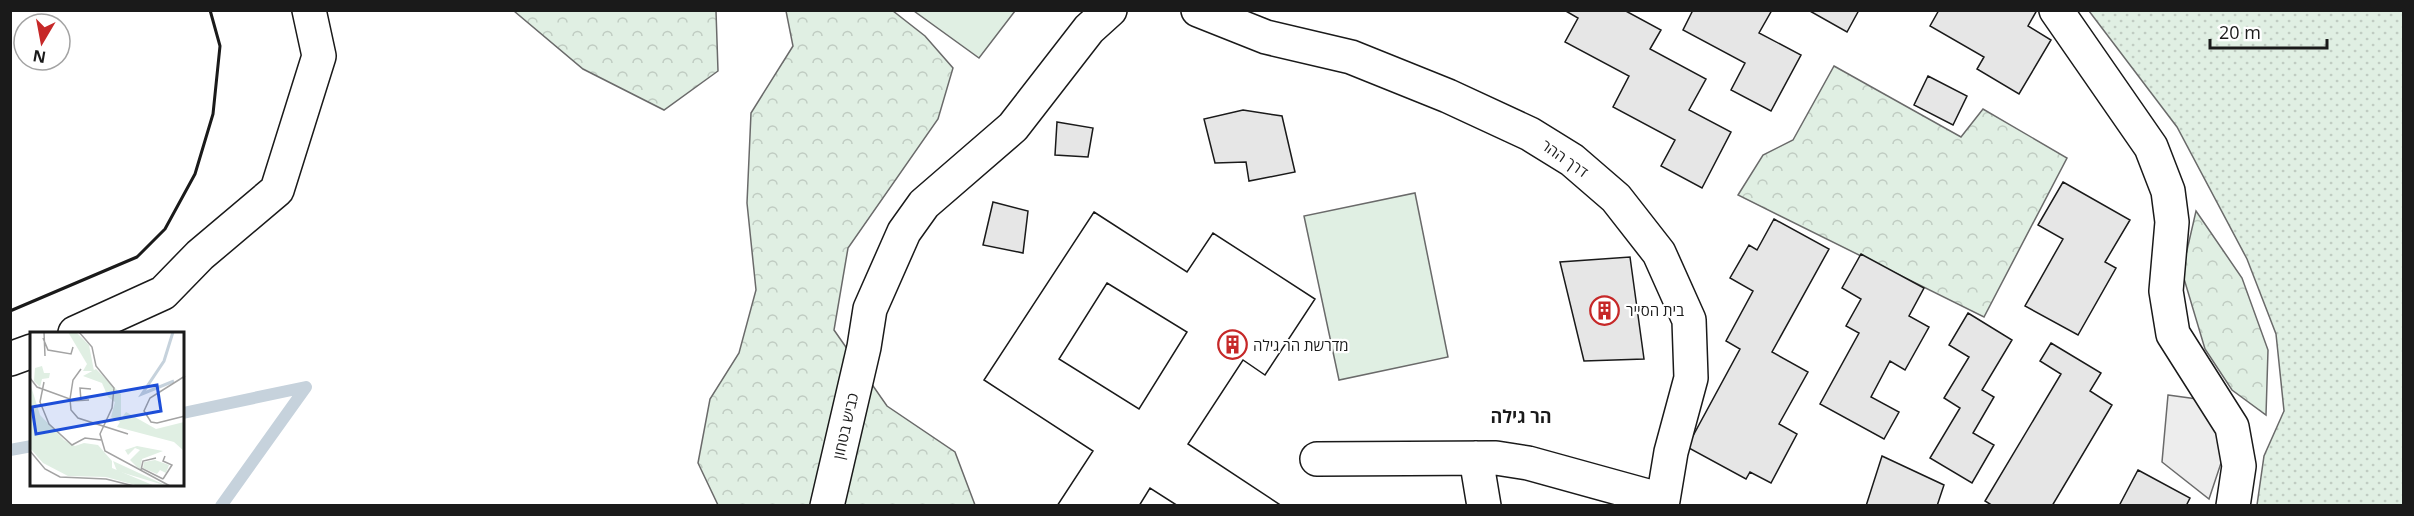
<svg xmlns="http://www.w3.org/2000/svg" width="2414" height="516" font-family="'Open Sans',Heebo,sans-serif">
<style>
.grass{fill:url(#grass-dots);stroke:#6a6a6a;stroke-width:1.5}
.forest{fill:url(#forest-crowns);stroke:#6a6a6a;stroke-width:1.5}
.pitch{fill:#e0efe3;stroke:#6a6a6a;stroke-width:1.5}
.parking{fill:#ededed;stroke:#6a6a6a;stroke-width:1.5}
.lines{fill:none;stroke-linecap:round;stroke-linejoin:round}
.stream{stroke:#c6d2dc;stroke-width:12}
.building{fill:#e6e6e6;stroke:#1a1a1a;stroke-width:1.5;fill-rule:evenodd}
.minor-casing{stroke:#1a1a1a;stroke-width:36}
.minor{stroke:#fff;stroke-width:33}
.wall{stroke:#1a1a1a;stroke-width:3}
.labels{text-anchor:middle;dominant-baseline:central;stroke-width:4.5;stroke-linejoin:round;paint-order:stroke}
.street-label{font-size:15px;fill:#1a1a1a;stroke:#fff}
.poi-label{font-size:15px;fill:#1a1a1a;stroke:#fff;text-anchor:start}
.quarter-label{font-size:18px;font-weight:bold;fill:#1a1a1a;stroke:#fff}
.inset-river{fill:none;stroke:#c6d2dc;stroke-width:3}
.inset-road{fill:none;stroke:#a3a3a3;stroke-width:1.5}
.view{fill:#1d4ed8;fill-opacity:0.15;stroke:#1d4ed8;stroke-width:3}
.inset-edge{fill:none;stroke:#1a1a1a;stroke-width:3}
</style>
<defs>
<pattern id="grass-dots" width="8" height="8" patternUnits="userSpaceOnUse" patternTransform="scale(1.5)"><rect width="8" height="8" fill="#e0efe3"/><path d="M2 2h.1M6 6h.1" fill="none" stroke="#c0ccc2" stroke-width="1.8" stroke-linecap="round"/></pattern>
<pattern id="forest-crowns" width="20" height="18" patternUnits="userSpaceOnUse" patternTransform="scale(1.5)"><rect width="20" height="18" fill="#e0efe3"/><path d="M2 6a3 3 0 1 1 6 0M12 15a3 3 0 1 1 6 0" fill="none" stroke="#c0ccc2"/></pattern>
</defs>
<rect width="100%" height="100%" fill="#fff"/>
<path class="grass" d="M2089,11H2403V505H2257L2264,456L2284,411L2276,334L2247,259L2177,127Z"/>
<path class="forest" d="M514,11H716L718,71L664,110L583,69Z
M786,11H893L925,36L953,68L938,119L848,248L834,330L887,406L955,452L975,505H718L698,463L710,399L739,353L756,290L747,203L751,113L793,46Z
M1834,66L1961,137L1983,109L2067,158L1984,317L1738,195L1763,155L1793,140Z
M2196,211L2242,278L2268,350L2266,415L2232,390L2205,349L2182,272Z"/>
<path class="pitch" d="M914,11H1015L979,58Z
M1415,193L1448,357L1339,380L1304,216Z"/>
<path class="parking" d="M2168,395L2219,402L2239,466L2221,463L2209,499L2162,462Z"/>
<g class="lines">
<path class="stream" d="M183,413L306,387L221,506
M10,450L32,446"/>
</g>
<path class="building" d="M1564,10H1624L1661,30L1650,49L1706,79L1689,110L1731,132L1702,188L1661,166L1675,140L1613,107L1629,76L1565,42L1578,18Z
M1693,10H1772L1759,33L1801,55L1771,111L1731,90L1745,63L1683,30Z
M1808,10H1859L1847,32Z
M1939,10H2037L2028,26L2051,40L2019,94L1977,69L1984,57L1930,26Z
M1928,76L1967,96L1953,125L1914,105Z
M1243,110L1282,116L1295,172L1249,181L1246,162L1215,163L1204,119Z
M1057,122L1093,128L1088,157L1055,155Z
M2063,182L2130,220L2105,262L2116,268L2078,335L2025,306L2063,239L2038,225Z
M993,202L1028,211L1023,253L983,245Z
M1094,212L1187,272L1213,233L1315,299L1265,375L1243,360L1188,444L1282,506H1178L1150,488L1139,506H1057L1093,451L984,380ZM1107,283L1187,332L1139,409L1059,359Z
M1094,212L1187,272L1213,233L1315,299L1265,375L1243,360L1188,444L1282,506H1178L1150,488L1139,506H1057L1093,451L984,380ZM1107,283L1187,332L1139,409L1059,359Z
M1774,219L1829,249L1772,352L1808,372L1779,424L1797,434L1771,483L1750,472L1746,479L1687,447L1740,349L1726,341L1753,291L1730,278L1749,245L1757,250Z
M1861,254L1924,288L1909,316L1929,327L1905,370L1890,361L1871,397L1899,412L1884,439L1820,404L1859,333L1846,326L1861,299L1842,288Z
M1630,257L1644,359L1584,361L1560,262Z
M1968,313L2012,340L1982,390L1994,397L1973,433L1994,445L1972,483L1930,458L1960,408L1944,398L1969,357L1949,345Z
M2051,343L2101,373L2090,391L2112,405L2052,506H1993L1985,501L2061,374L2040,361Z
M1882,456L1944,485L1937,506H1866Z
M2138,470L2190,498L2186,506H2119Z"/>
<g class="lines">
<defs>
<path id="minor" d="M1198,10L1266,37L1351,57L1448,96L1530,134L1572,160L1616,198L1659,253L1689,320L1691,378L1671,452L1662,506
M2056,10L2151,147L2168,191L2172,222L2166,291L2173,334L2232,427L2239,466L2233,506
M75,333L163,293L200,255L277,190L319,56L309,10
M10,359L32,351
M1476,458L1484,506
M1317,459L1496,458L1528,463L1662,500
M827,506L864,347L870,309L904,232L924,204L1013,127L1089,29L1110,10"/>
</defs>
<use href="#minor" class="minor-casing"/>
<use href="#minor" class="minor"/>
<path class="wall" d="M10,311L137,257L165,229L195,174L213,114L220,46L210,10"/>
</g>
<defs>
<symbol id="building-ring" viewBox="-11 -11 22 22"><circle r="9.5" fill="#fff" stroke="#c62828" stroke-width="1.5"/><path d="M-4-6H4V6H1V3H-1V6H-4ZM-2.5-4.3h1.7v1.8h-1.7ZM.8-4.3h1.7v1.8H.8ZM-2.5-1h1.7V.8h-1.7ZM.8-1h1.7V.8H.8Z" fill="#c62828"/></symbol>
</defs>
<g fill-rule="evenodd">
<use href="#building-ring" x="1588" y="294" width="33" height="33"/>
<use href="#building-ring" x="1216" y="328" width="33" height="33"/>
</g>
<g class="labels">
<g class="street-label">
<text transform="translate(1565 158) rotate(35)">דרך ההר</text>
<text transform="translate(845 426) rotate(-77)">כביש בטחון</text>
</g>
<g class="poi-label">
<text x="1626" y="310">בית הסייר</text>
<text x="1253" y="345">מדרשת הר גילה</text>
</g>
<g class="quarter-label">
<text x="1521" y="416">הר גילה</text>
</g>
</g>
<g transform="translate(30 332)">
<rect width="154" height="154" fill="#fff"/>
<path d="M38,0H46L59,13L64,39H53L57,32ZM12,34L14,41H20L19,46L12,47L10,55L4,49L5,36ZM0,51L10,83L34,108L45,114L54,111L68,113L82,129V136L125,154H109L76,145L38,144L13,131L0,116Z" fill="#e0efe3"/>
<path d="M66,37L91,62V87L96,80L126,97L154,90V119L144,110L87,95L90,90L81,85L85,70L78,65L72,51L53,44ZM107,114L133,119L112,127L110,138L100,128L110,118L105,116L98,123L95,118ZM125,128L139,133L136,141L130,138L127,142L113,136L114,130ZM83,129L135,153L137,154L87,139Z" fill="#e0efe3"/>
<path class="inset-river" d="M143,0L134,29L112,62L144,49"/>
<path class="inset-road" d="M14,0L15,24M49,0L62,15L66,34L84,56L82,76L70,102L75,119L140,154M13,6L18,18L41,22L43,15M155,44L120,66L114,79L121,90L127,91L155,84M0,46L7,55L40,67L41,78L48,86L98,102M14,50L10,70L19,92L42,113L55,106L71,108M40,67L43,48L51,37M41,69L59,68M51,69L50,56L61,57M0,119L15,137L30,145L76,147L104,154M111,136L133,147M111,138L113,129L126,126M133,147L142,133L133,129L135,124"/>
<path class="view" d="M127,53L131,79L6,102L2,75Z"/>
<rect width="154" height="154" class="inset-edge"/>
</g>
<rect width="2414" height="516" fill="none" stroke="#1a1a1a" stroke-width="24"/>
<g transform="translate(42 42) rotate(190)"><circle r="28" fill="#ffffff" stroke="#a3a3a3" stroke-width="1.5"/>
<path d="M0-4.5L10 22L0 15L-10 22Z" fill="#c62828"/>
<text y="-9" font-size="16" font-weight="bold" text-anchor="middle" fill="#1a1a1a">N</text>
</g>
<path d="M2210 39v9h117v-9" fill="none" stroke="#1a1a1a" stroke-width="3"/>
<text x="2219" y="39" font-size="18" fill="#1a1a1a" stroke="#ffffff" stroke-width="4.5" paint-order="stroke">20 m</text>
</svg>
